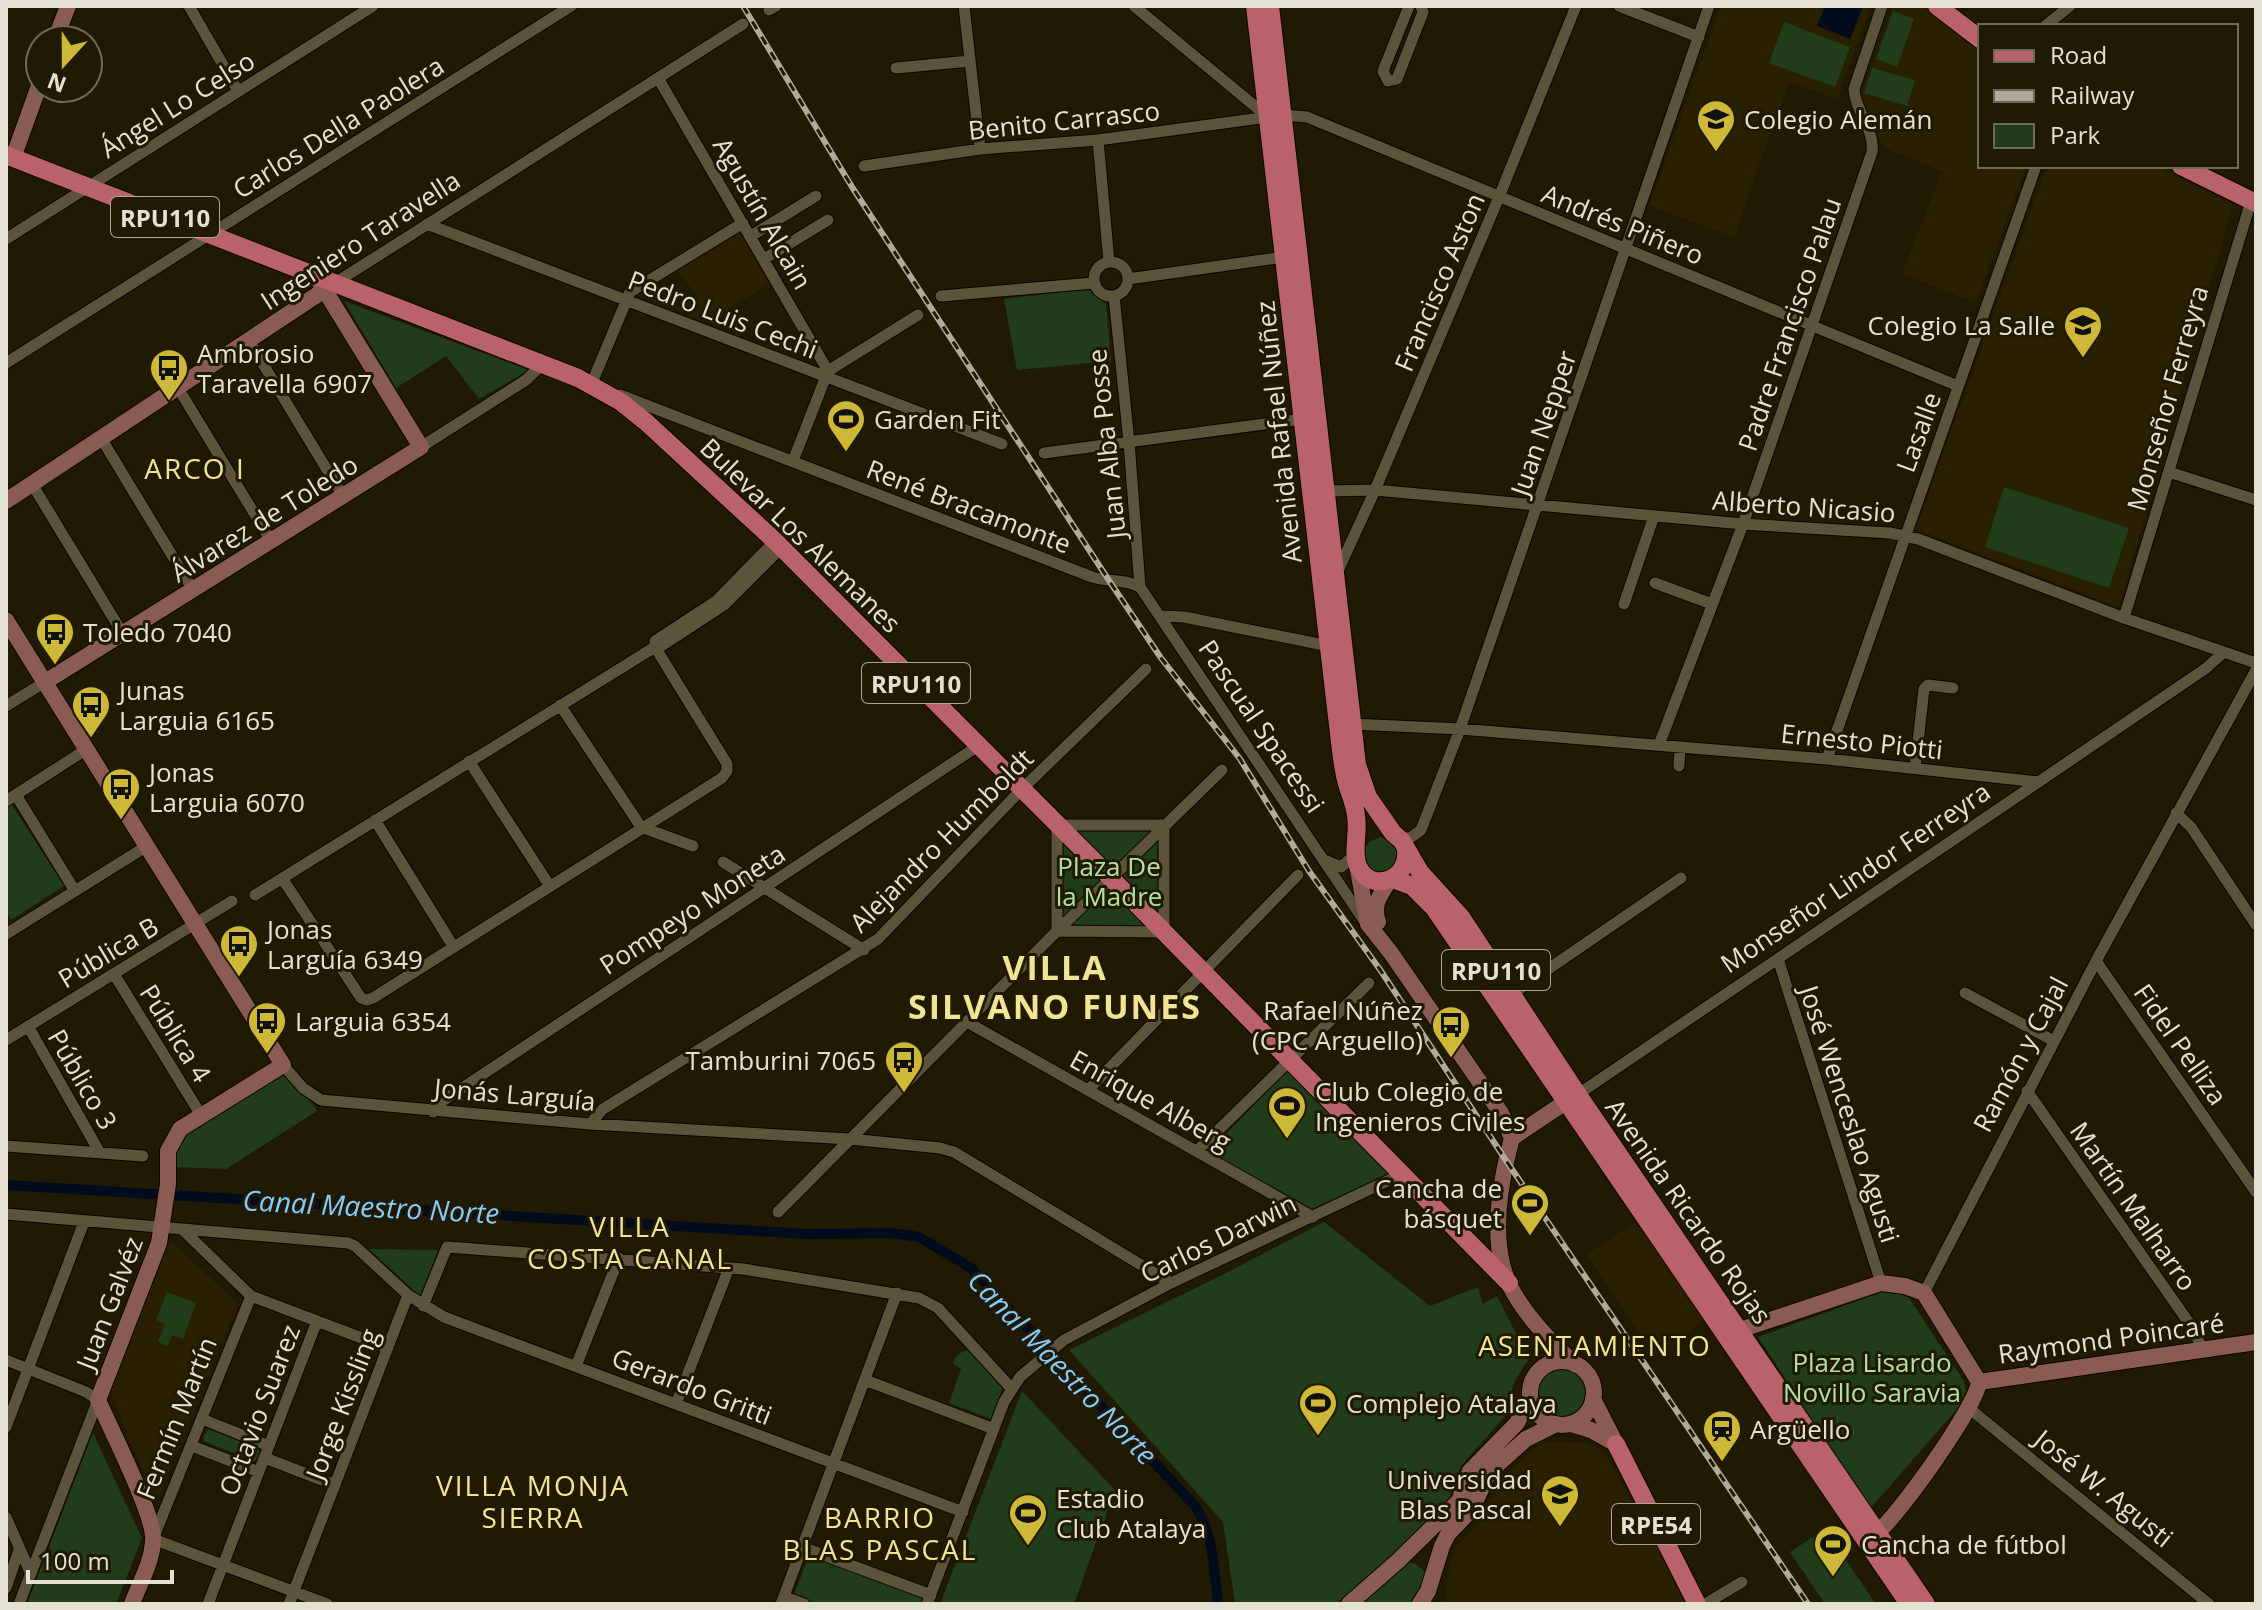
<svg xmlns="http://www.w3.org/2000/svg" width="2262" height="1610" font-family="'Open Sans',sans-serif">
<style>
.built{fill:#292000}
.green{fill:#203c18}
.water{fill:#000c1b}
.lines{fill:none;stroke-linecap:round;stroke-linejoin:round}
.canal{stroke:#000c1b;stroke-width:10}
.street-casing{stroke:#0b0500;stroke-width:13}
.secondary-casing{stroke:#0b0500;stroke-width:18}
.primary-casing{stroke:#0b0500;stroke-width:20}
.street{stroke:#5c543a;stroke-width:11}
.secondary{stroke:#8a5b52;stroke-width:16}
.primary{stroke:#b96269;stroke-width:18}
.rail-casing{stroke:#afaa99;stroke-width:6}
.rail{stroke:#211a03;stroke-width:3;stroke-dasharray:9;stroke-linecap:butt}
.labels{text-anchor:middle;dominant-baseline:central;stroke-width:6;stroke-linejoin:round;paint-order:stroke}
.shield{fill:#211a03;stroke:#aaa594;stroke-width:2}
.shield-label{font-size:24px;font-weight:bold;fill:#e5e1d2}
.street-label{font-size:26px;fill:#e5e1d2;stroke:#211a03}
.poi-label{font-size:26px;fill:#e5e1d2;stroke:#211a03;text-anchor:start}
.park-label{font-size:26px;fill:#afe2a1;stroke:#211a03}
.neighbourhood-label{font-size:28px;letter-spacing:2px;fill:#f2e495;stroke:#211a03}
.water-label{font-size:28px;font-style:italic;fill:#85cbff;stroke:#211a03}
.district-label{font-size:34px;font-weight:bold;letter-spacing:2px;fill:#f2e495;stroke:#211a03}
</style>
<rect width="100%" height="100%" fill="#211a03"/>
<path class="built" d="M1721,6H1871L1837,99L1789,82L1734,237L1649,206Z
M1893,6H1923L1980,51V166H2026L1976,303L1902,274L1942,171L1884,148L1860,95Z
M2047,166H2156L2233,205L2119,607L1916,529Z
M740,231L769,284L706,322L673,308L696,295L678,271Z
M1638,1220L1705,1320L1654,1354L1587,1254Z
M170,1240L238,1304L156,1503L110,1392Z
M1551,1442L1587,1443L1601,1450L1608,1458L1688,1604H1445L1449,1567L1457,1546L1481,1521L1502,1478L1526,1456L1543,1443Z"/>
<path class="green" d="M1893,11L1914,19L1897,67L1876,59Z
M1784,22L1850,47L1835,87L1769,63Z
M1872,68L1915,80L1907,106L1864,93Z
M1087,289L1106,304L1111,361L1017,370L1004,299Z
M344,301L529,370L479,399L446,356L396,388Z
M2004,487L2129,528L2109,588L1985,547Z
M10,802L64,886L11,920L6,911V805Z
M1157,828L1158,927L1062,928L1061,834L1067,830Z
M1380,837L1396,844L1399,864L1378,875L1366,867L1364,849L1369,842Z
M1287,1071L1389,1175L1313,1212L1208,1152Z
M283,1074L310,1100L317,1111L226,1169L172,1167L176,1148L190,1128Z
M1324,1222L1430,1306L1478,1287L1483,1304L1497,1296L1529,1359C1518,1374 1507,1390 1512,1408L1461,1466L1446,1508L1336,1604H1235L1223,1522L1069,1350L1224,1274Z
M369,1249L438,1250L420,1296Z
M167,1292L196,1303L183,1339L172,1335L168,1346L158,1342L165,1324L156,1320Z
M1882,1292L1899,1293L1909,1298L1964,1381L1966,1391L1958,1408L1870,1509L1758,1337Z
M969,1349L1003,1386L991,1419L949,1403L961,1369L953,1363C956,1355 960,1352 969,1349Z
M1535 1393a27 27 0 1 1 54 0a27 27 0 1 1-54 0Z
M1022,1391L1115,1490L1074,1604H940Z
M208,1429L258,1447L261,1455L258,1460L253,1461L204,1441L203,1437Z
M93,1433L142,1538L116,1604H27Z
M1825,1529L1876,1604H1825L1790,1552Z
M810,1553L926,1598L924,1604H818L794,1595Z
M1406,1562L1416,1564L1425,1572L1426,1578L1414,1604H1364L1366,1597Z"/>
<path class="water" d="M1825,6H1863L1850,39L1817,26Z"/>
<g class="lines">
<path class="canal" d="M6,1185L806,1234L892,1233L919,1237L971,1268L1196,1507C1214,1536 1214,1571 1218,1604"/>
<defs>
<path id="street" d="M189,6L238,91
M964,6L980,149
M1134,6L1268,117
M1409,6L1383,71L1388,81L1397,79L1423,12L1421,6
M1619,6L1699,37
M769,10L776,6
M2045,26L2070,6
M896,68L970,61
M658,78L828,371
M1098,140L1109,262
M864,166L980,149L1098,140L1283,115L1307,117L1958,386
M427,224L1002,444
M751,236L816,196
M6,239L373,6
M764,259L828,220
M1094 279a17 17 0 1 1 34 0a17 17 0 1 1-34 0Z
M1128,279L1284,257
M335,283L743,24
M941,296L1094,283
M1114,296L1129,442L1140,587
M249,341L343,496
M6,363L571,6
M597,387L591,385L630,292L743,223
M178,388L271,541
M620,395L1092,577C1108,582 1126,579 1140,587L1365,922
M101,438L193,590
M421,447L526,380L543,364
M1044,453L1303,419
M793,461L828,371L918,315
M2169,472L2256,500
M32,484L123,634
M1327,491L1375,490L1743,524L1890,533L1918,539L2124,618L2256,663
M1337,573L1375,490L1499,197L1576,6
M1655,583L1712,604
M1624,604L1654,516
M1161,616L1184,617L1329,646
M2124,618L2252,198
M655,647V641L716,601L775,541
M560,705L641,827L693,846
M6,706L45,682
M1352,724L1460,729L1827,759L2039,782
M1659,745L1743,524L1872,152C1875,129 1855,111 1854,89L1882,6
M1827,759L2036,166
M469,761L549,885
M1679,766L1680,747
M1915,768L1924,689L1928,685L1953,688
M16,795L75,891
M6,801L87,749
M2176,813L2191,827L2256,925
M375,820L453,946
M1400,838H1410L1421,830L1460,729L1709,6
M1327,861L1341,867L1356,854
M723,862L864,950
M282,878L361,998L367,1000L373,998L722,778L727,771V764L655,647
M255,895L655,647H660L724,605L781,548
M1057,931L1164,932V825
M1057,931V825H1164
M6,934L147,846
M1778,959L1881,1283
M2096,961L2256,1192
M114,974L201,1115
M1965,993L2054,1041
M1512,994L1681,878
M967,1022L1313,1217
M28,1026L100,1153
M6,1040L232,901
M283,1065L303,1088L321,1100L590,1124L850,1139L940,1148L954,1152L1171,1283
M1089,1089L1298,875
M2027,1091L2194,1330L2202,1349
M1574,1097L2205,669L2223,653
M433,1112L441,1102L978,746
M590,1124L603,1109L878,939L1021,790L1146,669
M6,1146L143,1156
M1197,1151L1369,983
M778,1212L1057,931L1222,770
M6,1214L348,1243L355,1246L408,1295L444,1317L963,1512
M183,1230L251,1296L388,1348
M1924,1293L2096,961L2256,670
M251,1296L153,1539L327,1604
M423,1306L447,1247L743,1269L919,1298L938,1308L1011,1388
M6,1360L86,1392L98,1400L19,1604
M576,1366L619,1258
M865,1380L994,1429
M676,1404L729,1268
M1970,1409L2209,1604
M202,1419L269,1446
M6,1427L84,1222
M192,1446L259,1472
M265,1458L335,1485
M6,1517L31,1574
M802,1547L931,1595
M6,1588L19,1550
M784,1597L804,1604
M208,1604L317,1321
M289,1604L408,1295
M781,1604L897,1293
M927,1604L1004,1402L1020,1377L1064,1340L1171,1283L1402,1174
M1705,1604L1742,1582"/>
<path id="secondary" d="M55,40L68,6
M13,158L40,83
M6,501L332,285
M6,620L283,1065L180,1129L168,1151V1184L159,1243L98,1400C110,1428 154,1514 153,1539C153,1561 139,1584 132,1604
M45,682L421,447L316,276
M1357,865L1368,924L1391,953L1501,1113L1512,1138
M1378,922C1372,905 1380,895 1389,881
M1512,1138C1500,1182 1489,1241 1509,1284C1524,1315 1551,1342 1576,1365
M1512,1138L1567,1101
M1740,1330L1881,1283L1905,1286L1924,1293L1979,1382
M1530 1393a32 32 0 1 1 64 0a32 32 0 1 1-64 0Z
M1979,1382L2256,1342
M1593,1399L1616,1444
M1571,1424L1591,1430L1616,1444
M1866,1538C1867,1538 1876,1533 1877,1533C1899,1515 1976,1407 1979,1382
M1349,1604L1398,1561L1459,1501L1470,1471L1517,1423L1530,1397
M1420,1604L1428,1591L1442,1546L1448,1534L1472,1509L1489,1472L1526,1439L1556,1424"/>
<path id="primary" d="M1255,6L1337,717C1340,738 1341,760 1346,780C1349,792 1355,804 1356,816C1359,832 1352,852 1358,866C1371,895 1410,879 1406,850
M1270,6L1357,765L1368,797L1393,833L1402,841L1420,872L1461,917L1578,1095L1926,1604
M1937,6L1980,39
M6,155L578,378L621,402L646,422L775,541L1111,878L1509,1283
M2181,166L2256,203
M1393,879L1412,886L1434,908L1909,1604
M1616,1444L1697,1604"/>
</defs>
<use href="#street" class="street-casing"/>
<use href="#secondary" class="secondary-casing"/>
<use href="#primary" class="primary-casing"/>
<use href="#street" class="street"/>
<use href="#secondary" class="secondary"/>
<use href="#primary" class="primary"/>
<defs>
<path id="rail" d="M743,6L852,187L1110,582L1161,658L1240,759L1309,871L1381,971L1507,1162L1808,1604"/>
</defs>
<use href="#rail" class="rail-casing"/>
<use href="#rail" class="rail"/>
</g>
<defs>
<symbol id="school-pin" viewBox="-11 -11 22 30"><path d="M0 17L-7.5 6A9.5 9.5 0 1 1 7.5 6Z" fill="#ceb837" stroke="#211a03"/><path d="M0-5L7-2L0 1L-7-2ZM-4 1L0 2.5L4 1V4Q0 6-4 4Z" fill="#111"/></symbol>
<symbol id="bus-pin" viewBox="-11 -11 22 30"><path d="M0 17L-7.5 6A9.5 9.5 0 1 1 7.5 6Z" fill="#ceb837" stroke="#211a03"/><path d="M-5-6H5V4H4V6H2V4H-2V6H-4V4H-5ZM-3.5-4V0h7V-4ZM-3.5 1.2v1.5H-2V1.2ZM2 1.2v1.5H3.5V1.2Z" fill="#111"/></symbol>
<symbol id="stadium-pin" viewBox="-11 -11 22 30"><path d="M0 17L-7.5 6A9.5 9.5 0 1 1 7.5 6Z" fill="#ceb837" stroke="#211a03"/><path d="M0-5a6.5 5 0 1 0 0 10a6.5 5 0 1 0 0-10ZM-3.5-1.8h7v3.6h-7Z" fill="#111"/></symbol>
<symbol id="station-pin" viewBox="-11 -11 22 30"><path d="M0 17L-7.5 6A9.5 9.5 0 1 1 7.5 6Z" fill="#ceb837" stroke="#211a03"/><path d="M-3-6H3Q5-6 5-4V2Q5 4 3 4L4.5 6H3L1.5 4h-3L-3 6H-4.5L-3 4Q-5 4-5 2V-4Q-5-6-3-6ZM-3.5-4v3h7v-3ZM-3.5 1v1.5H-2V1ZM2 1v1.5H3.5V1Z" fill="#111"/></symbol>
<symbol id="university-pin" viewBox="-11 -11 22 30"><path d="M0 17L-7.5 6A9.5 9.5 0 1 1 7.5 6Z" fill="#ceb837" stroke="#211a03"/><path d="M0-5L7-2L0 1L-7-2ZM-4 1L0 2.5L4 1V4Q0 6-4 4Z" fill="#111"/></symbol>
</defs>
<g fill-rule="evenodd">
<use href="#school-pin" x="1694" y="97" width="44" height="60"/>
<use href="#school-pin" x="2061" y="303" width="44" height="60"/>
<use href="#bus-pin" x="147" y="346" width="44" height="60"/>
<use href="#stadium-pin" x="824" y="397" width="44" height="60"/>
<use href="#bus-pin" x="33" y="610" width="44" height="60"/>
<use href="#bus-pin" x="69" y="683" width="44" height="60"/>
<use href="#bus-pin" x="99" y="765" width="44" height="60"/>
<use href="#bus-pin" x="217" y="922" width="44" height="60"/>
<use href="#bus-pin" x="245" y="999" width="44" height="60"/>
<use href="#bus-pin" x="1429" y="1003" width="44" height="60"/>
<use href="#bus-pin" x="882" y="1038" width="44" height="60"/>
<use href="#stadium-pin" x="1265" y="1084" width="44" height="60"/>
<use href="#stadium-pin" x="1508" y="1181" width="44" height="60"/>
<use href="#stadium-pin" x="1296" y="1381" width="44" height="60"/>
<use href="#station-pin" x="1700" y="1407" width="44" height="60"/>
<use href="#university-pin" x="1538" y="1472" width="44" height="60"/>
<use href="#stadium-pin" x="1006" y="1491" width="44" height="60"/>
<use href="#stadium-pin" x="1811" y="1522" width="44" height="60"/>
</g>
<g class="labels">
<g class="shield">
<rect x="111" y="197" width="108" height="40" rx="6"/>
<rect x="862" y="663" width="108" height="40" rx="6"/>
<rect x="1442" y="950" width="108" height="40" rx="6"/>
<rect x="1612" y="1504" width="88" height="40" rx="6"/>
</g>
<g class="shield-label">
<text x="165" y="217">RPU110</text>
<text x="916" y="683">RPU110</text>
<text x="1496" y="970">RPU110</text>
<text x="1656" y="1524">RPE54</text>
</g>
<g class="street-label">
<text transform="translate(177 104) rotate(-32)">Ángel Lo Celso</text>
<text transform="translate(1064 120) rotate(-6)">Benito Carrasco</text>
<text transform="translate(338 127) rotate(-32)">Carlos Della Paolera</text>
<text transform="translate(763 213) rotate(60)">Agustín Alcain</text>
<text transform="translate(1623 224) rotate(22)">Andrés Piñero</text>
<text transform="translate(360 240) rotate(-33)">Ingeniero Taravella</text>
<text transform="translate(1439 282) rotate(-67)">Francisco Aston</text>
<text transform="translate(723 314) rotate(21)">Pedro Luis Cechi</text>
<text transform="translate(1789 324) rotate(-71)">Padre Francisco Palau</text>
<text transform="translate(2167 398) rotate(-74)">Monseñor Ferreyra</text>
<text transform="translate(1543 423) rotate(-71)">Juan Nepper</text>
<text transform="translate(1278 432) rotate(-96)">Avenida Rafael Núñez</text>
<text transform="translate(1918 432) rotate(-70)">Lasalle</text>
<text transform="translate(1106 444) rotate(-96)">Juan Alba Posse</text>
<text transform="translate(969 506) rotate(21)">René Bracamonte</text>
<text transform="translate(1804 506) rotate(4)">Alberto Nicasio</text>
<text transform="translate(264 518) rotate(-32)">Álvarez de Toledo</text>
<text transform="translate(801 535) rotate(44)">Bulevar Los Alemanes</text>
<text transform="translate(1262 726) rotate(56)">Pascual Spacessi</text>
<text transform="translate(1862 741) rotate(6)">Ernesto Piotti</text>
<text transform="translate(941 840) rotate(-45)">Alejandro Humboldt</text>
<text transform="translate(1855 877) rotate(-34)">Monseñor Lindor Ferreyra</text>
<text transform="translate(692 909) rotate(-33)">Pompeyo Moneta</text>
<text transform="translate(108 952) rotate(-31)">Pública B</text>
<text transform="translate(176 1033) rotate(58)">Pública 4</text>
<text transform="translate(2181 1044) rotate(55)">Fidel Pelliza</text>
<text transform="translate(2020 1054) rotate(-62)">Ramón y Cajal</text>
<text transform="translate(83 1079) rotate(60)">Público 3</text>
<text transform="translate(515 1094) rotate(5)">Jonás Larguía</text>
<text transform="translate(1151 1100) rotate(29)">Enrique Alberg</text>
<text transform="translate(1850 1114) rotate(72)">José Wenceslao Agusti</text>
<text transform="translate(2134 1206) rotate(55)">Martín Malharro</text>
<text transform="translate(1689 1211) rotate(55)">Avenida Ricardo Rojas</text>
<text transform="translate(1218 1238) rotate(-26)">Carlos Darwin</text>
<text transform="translate(109 1303) rotate(-69)">Juan Galvéz</text>
<text transform="translate(2111 1338) rotate(-8)">Raymond Poincaré</text>
<text transform="translate(692 1386) rotate(21)">Gerardo Gritti</text>
<text transform="translate(342 1404) rotate(-69)">Jorge Kissling</text>
<text transform="translate(259 1410) rotate(-69)">Octavio Suarez</text>
<text transform="translate(176 1418) rotate(-68)">Fermín Martín</text>
<text transform="translate(2104 1488) rotate(39)">José W. Agusti</text>
</g>
<g class="poi-label">
<text x="1744" y="119">Colegio Alemán</text>
<text x="2055" y="325" text-anchor="end">Colegio La Salle</text>
<text x="197" y="353">Ambrosio<tspan x="197" dy="30">Taravella 6907</tspan></text>
<text x="874" y="419">Garden Fit</text>
<text x="83" y="632">Toledo 7040</text>
<text x="119" y="690">Junas<tspan x="119" dy="30">Larguia 6165</tspan></text>
<text x="149" y="772">Jonas<tspan x="149" dy="30">Larguia 6070</tspan></text>
<text x="267" y="929">Jonas<tspan x="267" dy="30">Larguía 6349</tspan></text>
<text x="1423" y="1010" text-anchor="end">Rafael Núñez<tspan x="1423" dy="30">(CPC Arguello)</tspan></text>
<text x="295" y="1021">Larguia 6354</text>
<text x="876" y="1060" text-anchor="end">Tamburini 7065</text>
<text x="1315" y="1091">Club Colegio de<tspan x="1315" dy="30">Ingenieros Civiles</tspan></text>
<text x="1502" y="1188" text-anchor="end">Cancha de<tspan x="1502" dy="30">básquet</tspan></text>
<text x="1346" y="1403">Complejo Atalaya</text>
<text x="1750" y="1429">Argüello</text>
<text x="1532" y="1479" text-anchor="end">Universidad<tspan x="1532" dy="30">Blas Pascal</tspan></text>
<text x="1056" y="1498">Estadio<tspan x="1056" dy="30">Club Atalaya</tspan></text>
<text x="1861" y="1544">Cancha de fútbol</text>
</g>
<g class="park-label">
<text x="1109" y="866">Plaza De<tspan x="1109" dy="30">la Madre</tspan></text>
<text x="1872" y="1362">Plaza Lisardo<tspan x="1872" dy="30">Novillo Saravia</tspan></text>
</g>
<g class="neighbourhood-label">
<text x="195" y="468">ARCO I</text>
<text x="630" y="1226">VILLA<tspan x="630" dy="32">COSTA CANAL</tspan></text>
<text x="1595" y="1345">ASENTAMIENTO</text>
<text x="533" y="1485">VILLA MONJA<tspan x="533" dy="32">SIERRA</tspan></text>
<text x="880" y="1517">BARRIO<tspan x="880" dy="32">BLAS PASCAL</tspan></text>
</g>
<g class="water-label">
<text transform="translate(371 1206) rotate(3)">Canal Maestro Norte</text>
<text transform="translate(1063 1367) rotate(46)">Canal Maestro Norte</text>
</g>
<g class="district-label">
<text x="1055" y="967">VILLA<tspan x="1055" dy="39">SILVANO FUNES</tspan></text>
</g>
</g>
<rect width="2262" height="1610" fill="none" stroke="#e5e1d2" stroke-width="16"/>
<rect x="1978" y="24" width="260" height="144" fill="#211a03" stroke="#6f6a56" stroke-width="2"/>
<rect x="1994" y="50" width="40" height="12" fill="#b96269" stroke="#6f6a56" stroke-width="2"/>
<text x="2050" y="64" font-size="24" fill="#e5e1d2">Road</text>
<rect x="1994" y="90" width="40" height="12" fill="#afaa99" stroke="#6f6a56" stroke-width="2"/>
<text x="2050" y="104" font-size="24" fill="#e5e1d2">Railway</text>
<rect x="1994" y="124" width="40" height="24" fill="#203c18" stroke="#6f6a56" stroke-width="2"/>
<text x="2050" y="144" font-size="24" fill="#e5e1d2">Park</text>
<g transform="translate(64 64) rotate(201)"><circle r="38" fill="#211a03" stroke="#6f6a56" stroke-width="2"/>
<path d="M0-6L14 30L0 20L-14 30Z" fill="#ceb837"/>
<text y="-12" font-size="22" font-weight="bold" text-anchor="middle" fill="#e5e1d2">N</text>
</g>
<path d="M28 1570v12h144v-12" fill="none" stroke="#e5e1d2" stroke-width="4"/>
<text x="40" y="1570" font-size="24" fill="#e5e1d2" stroke="#211a03" stroke-width="6" paint-order="stroke">100 m</text>
</svg>
